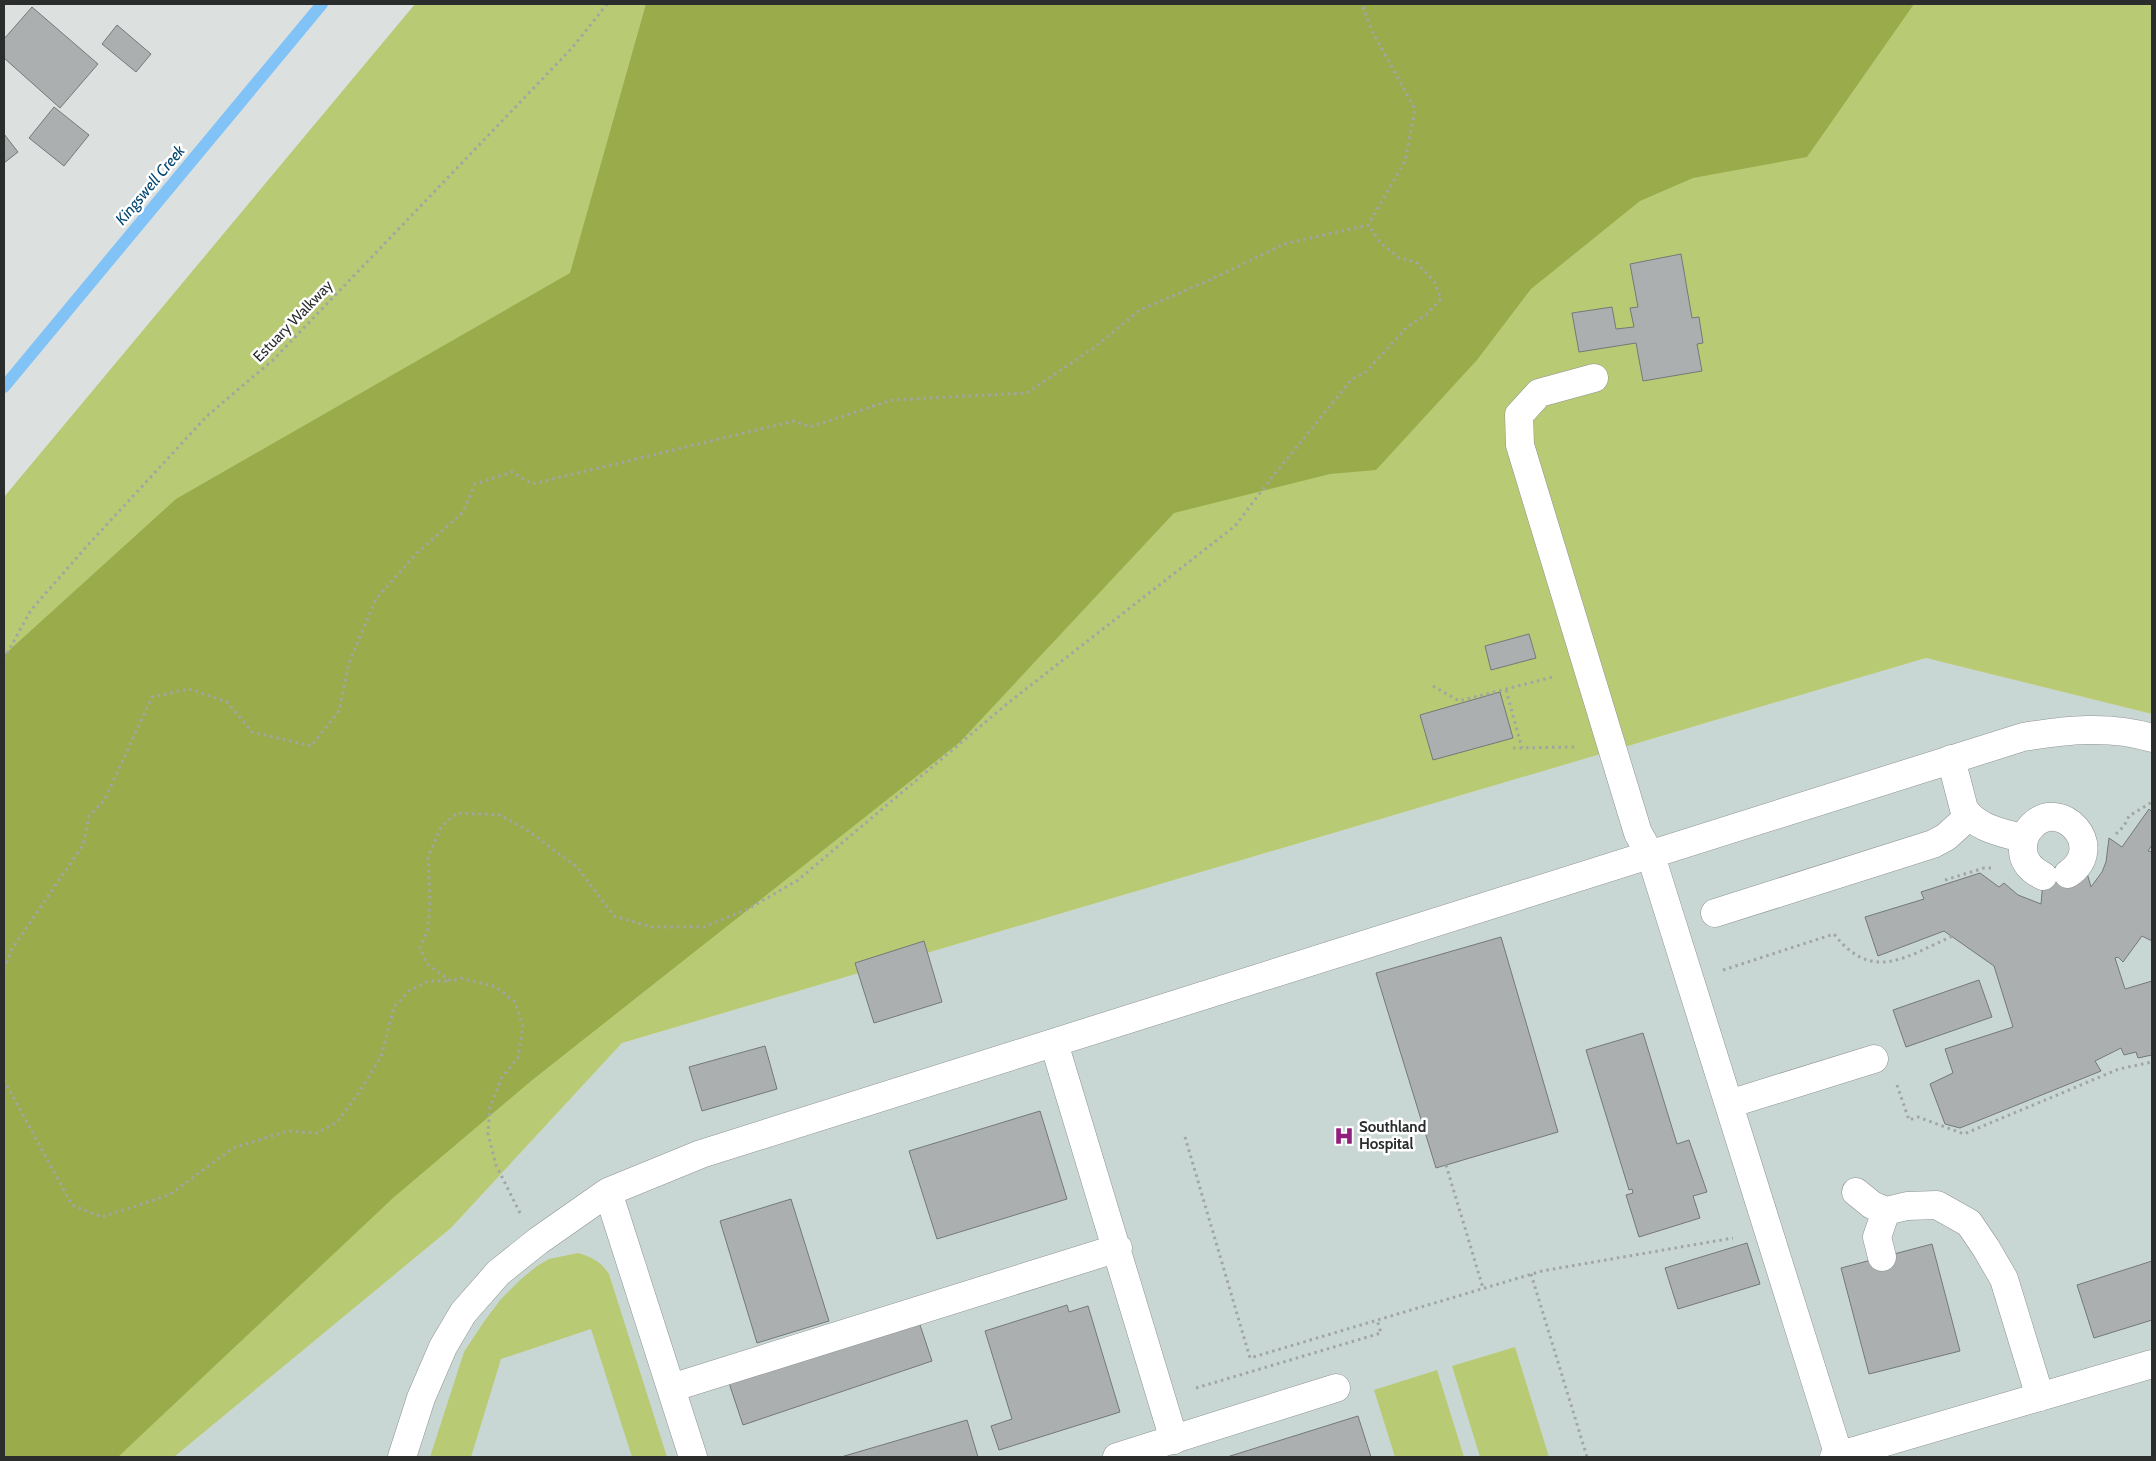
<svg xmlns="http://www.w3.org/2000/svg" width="2156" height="1461" font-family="Cabin,sans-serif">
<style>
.built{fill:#c9d7d4}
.green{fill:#b9ca74}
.forest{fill:#9aab4b}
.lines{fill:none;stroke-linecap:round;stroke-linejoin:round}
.stream{stroke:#82c3f7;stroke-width:12}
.building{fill:#abafb0;stroke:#747879}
.minor-casing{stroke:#8e9392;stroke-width:29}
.path{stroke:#a1a5a4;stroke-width:3;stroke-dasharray:2.5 4;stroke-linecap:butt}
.minor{stroke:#fff;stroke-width:28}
.labels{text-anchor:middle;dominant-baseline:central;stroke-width:5;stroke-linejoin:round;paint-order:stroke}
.street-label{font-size:15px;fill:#2b2d2d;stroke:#fff}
.poi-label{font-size:15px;font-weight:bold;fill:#2b2d2d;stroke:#fff;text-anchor:start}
.water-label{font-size:16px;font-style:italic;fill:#044871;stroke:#fff}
</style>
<rect width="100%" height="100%" fill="#dce1e0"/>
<path class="built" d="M1926,658L2152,714V1457H174L451,1228L622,1043Z"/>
<path class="green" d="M415,4H2152V714L1926,658L622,1043L451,1228L174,1457H4V497Z
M578,1253C592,1257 601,1262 609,1274L667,1457H632L591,1329L501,1359L471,1457H430L464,1352L483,1323L501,1299L520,1280L537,1266L549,1259Z
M1515,1347L1549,1457H1480L1452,1366Z
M1437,1370L1464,1457H1395L1374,1390Z"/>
<path class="forest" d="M646,4H1914L1807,157L1693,178L1640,201L1531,289L1477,360L1376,470L1330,474L1174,513L960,742L531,1081L393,1198L118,1457H4V655L176,499L570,273Z"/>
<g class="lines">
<path class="stream" d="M4,387L322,4"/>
</g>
<path class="building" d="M32,7L98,64L60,108L4,58V39Z
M117,25L151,54L136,72L102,44Z
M54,107L89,135L64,166L29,138Z
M4,134L18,152L4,163Z
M1681,254L1692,318L1699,317L1703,343L1697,344L1702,371L1643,381L1636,343L1579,352L1572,313L1612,307L1616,329L1634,327L1630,308L1638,307L1630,264Z
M1529,634L1536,658L1491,670L1485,646Z
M1500,692L1513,738L1433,760L1420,715Z
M2149,809L2152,812V845L2148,851L2152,852V941L2142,936L2123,962L2118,957L2115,958L2125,989L2152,981V1055L2138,1058L2136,1052L2124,1055L2121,1048L2095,1061L2101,1071L1960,1128L1945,1124L1930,1084L1953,1073L1945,1049L2013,1027L1994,966L1944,931L1878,956L1865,917L1924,899L1921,892L1980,873L1999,887L2004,883L2018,895L2041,904L2044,871L2065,864L2087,873L2091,887L2102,872L2106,862L2109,838L2122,847Z
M1501,937L1558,1132L1436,1168L1376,973Z
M924,941L942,1002L874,1023L855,963Z
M1979,980L1992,1017L1906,1047L1893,1010Z
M1643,1033L1677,1144L1689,1140L1707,1192L1693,1196L1700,1218L1639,1237L1626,1195L1633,1193L1632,1189L1629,1190L1586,1050Z
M765,1046L777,1089L702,1111L689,1067Z
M1040,1111L1067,1199L937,1239L909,1151Z
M791,1199L829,1321L757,1343L720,1221Z
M1747,1243L1760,1284L1678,1309L1665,1268Z
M1932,1244L1960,1351L1869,1374L1841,1268Z
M2152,1261V1320L2094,1338L2077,1285Z
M1067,1305L1069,1312L1088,1306L1120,1412L999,1450L991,1426L1012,1419L985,1331Z
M918,1319L932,1361L743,1425L729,1383Z
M1358,1416L1371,1457H1227Z
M967,1420L978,1457H841Z"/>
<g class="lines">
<defs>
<path id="minor" d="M1594,378L1539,393L1519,415L1520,445L1638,833L1651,856L1839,1456
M1951,759L1964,809C1977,829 2002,832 2024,839
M2043,876C2031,870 2022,861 2023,847C2023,839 2026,832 2032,826C2061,796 2108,847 2068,874
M1715,913L1933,844L1946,837L1969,816
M1054,1043L1174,1440
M1729,1104L1874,1059
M608,1192L693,1457
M1856,1192L1872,1205L1886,1211L1907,1206L1937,1205L1969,1223L1986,1248L2004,1279L2040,1397
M1882,1257L1877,1237L1886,1211
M671,1388L1118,1248
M402,1457L421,1398L443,1347L463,1313L498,1273L538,1241L608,1192L701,1154L2023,737C2065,730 2110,725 2152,738
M1117,1457L1336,1388
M1834,1457L2152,1364"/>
</defs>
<use href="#minor" class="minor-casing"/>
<path class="path" d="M4,659L31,610L87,546L207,416L274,359L572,48L607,4
M1433,686L1459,701L1553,677
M1506,690L1522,748
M1513,748L1575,747
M2116,834L2124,826L2129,816L2152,802
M1945,880L1984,868H1991
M4,969L12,949L83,845L89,816L104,801L152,697L189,689L227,702L252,732L311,746L339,711L349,663L376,599L417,553L463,512L475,484L512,472L532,484L794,421L810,427L892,400L1027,393L1095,347L1140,310L1210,280L1284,244L1368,225L1405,161L1415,109L1372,31L1362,4
M1723,970L1834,934C1873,984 1906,956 1953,936
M4,1080L72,1205L102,1217L169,1195L233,1148L288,1131L317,1133L337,1122L358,1094L381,1057L394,1007L409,991L428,981H451
M1897,1085L1909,1120L1918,1117L1964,1134L2119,1069L2152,1062
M1185,1137L1250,1358L1542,1271L1733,1238
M1446,1165L1483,1288
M520,1213L496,1165L488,1134L490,1107L502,1077L518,1058L523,1027L515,1002L496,987L461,978L451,981L427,964L420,948L428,929L430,898L428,857L441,827L457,813L500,815L527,830L577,867L614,916L651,927H704L748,909L798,880L1008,703L1235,526L1273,476L1352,379L1366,372L1407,327L1426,315L1441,299L1434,281L1416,262L1399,258L1381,243L1368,225
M1531,1274L1587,1457
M1196,1388L1381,1333L1377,1320"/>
<use href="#minor" class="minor"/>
</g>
<defs>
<symbol id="hospital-bare" viewBox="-9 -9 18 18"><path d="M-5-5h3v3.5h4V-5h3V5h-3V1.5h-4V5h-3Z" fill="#931f7d" stroke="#fff" stroke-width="2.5" paint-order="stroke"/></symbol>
</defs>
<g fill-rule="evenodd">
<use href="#hospital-bare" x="1330" y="1122" width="28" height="28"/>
</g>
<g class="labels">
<g class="street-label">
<text transform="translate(293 321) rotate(-46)">Estuary Walkway</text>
</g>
<g class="poi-label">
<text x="1359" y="1127">Southland<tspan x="1359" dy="17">Hospital</tspan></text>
</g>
<g class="water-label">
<text transform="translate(150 185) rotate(-50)">Kingswell Creek</text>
</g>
</g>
<rect width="2156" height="1461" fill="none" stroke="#2b2d2d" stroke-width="10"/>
</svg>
